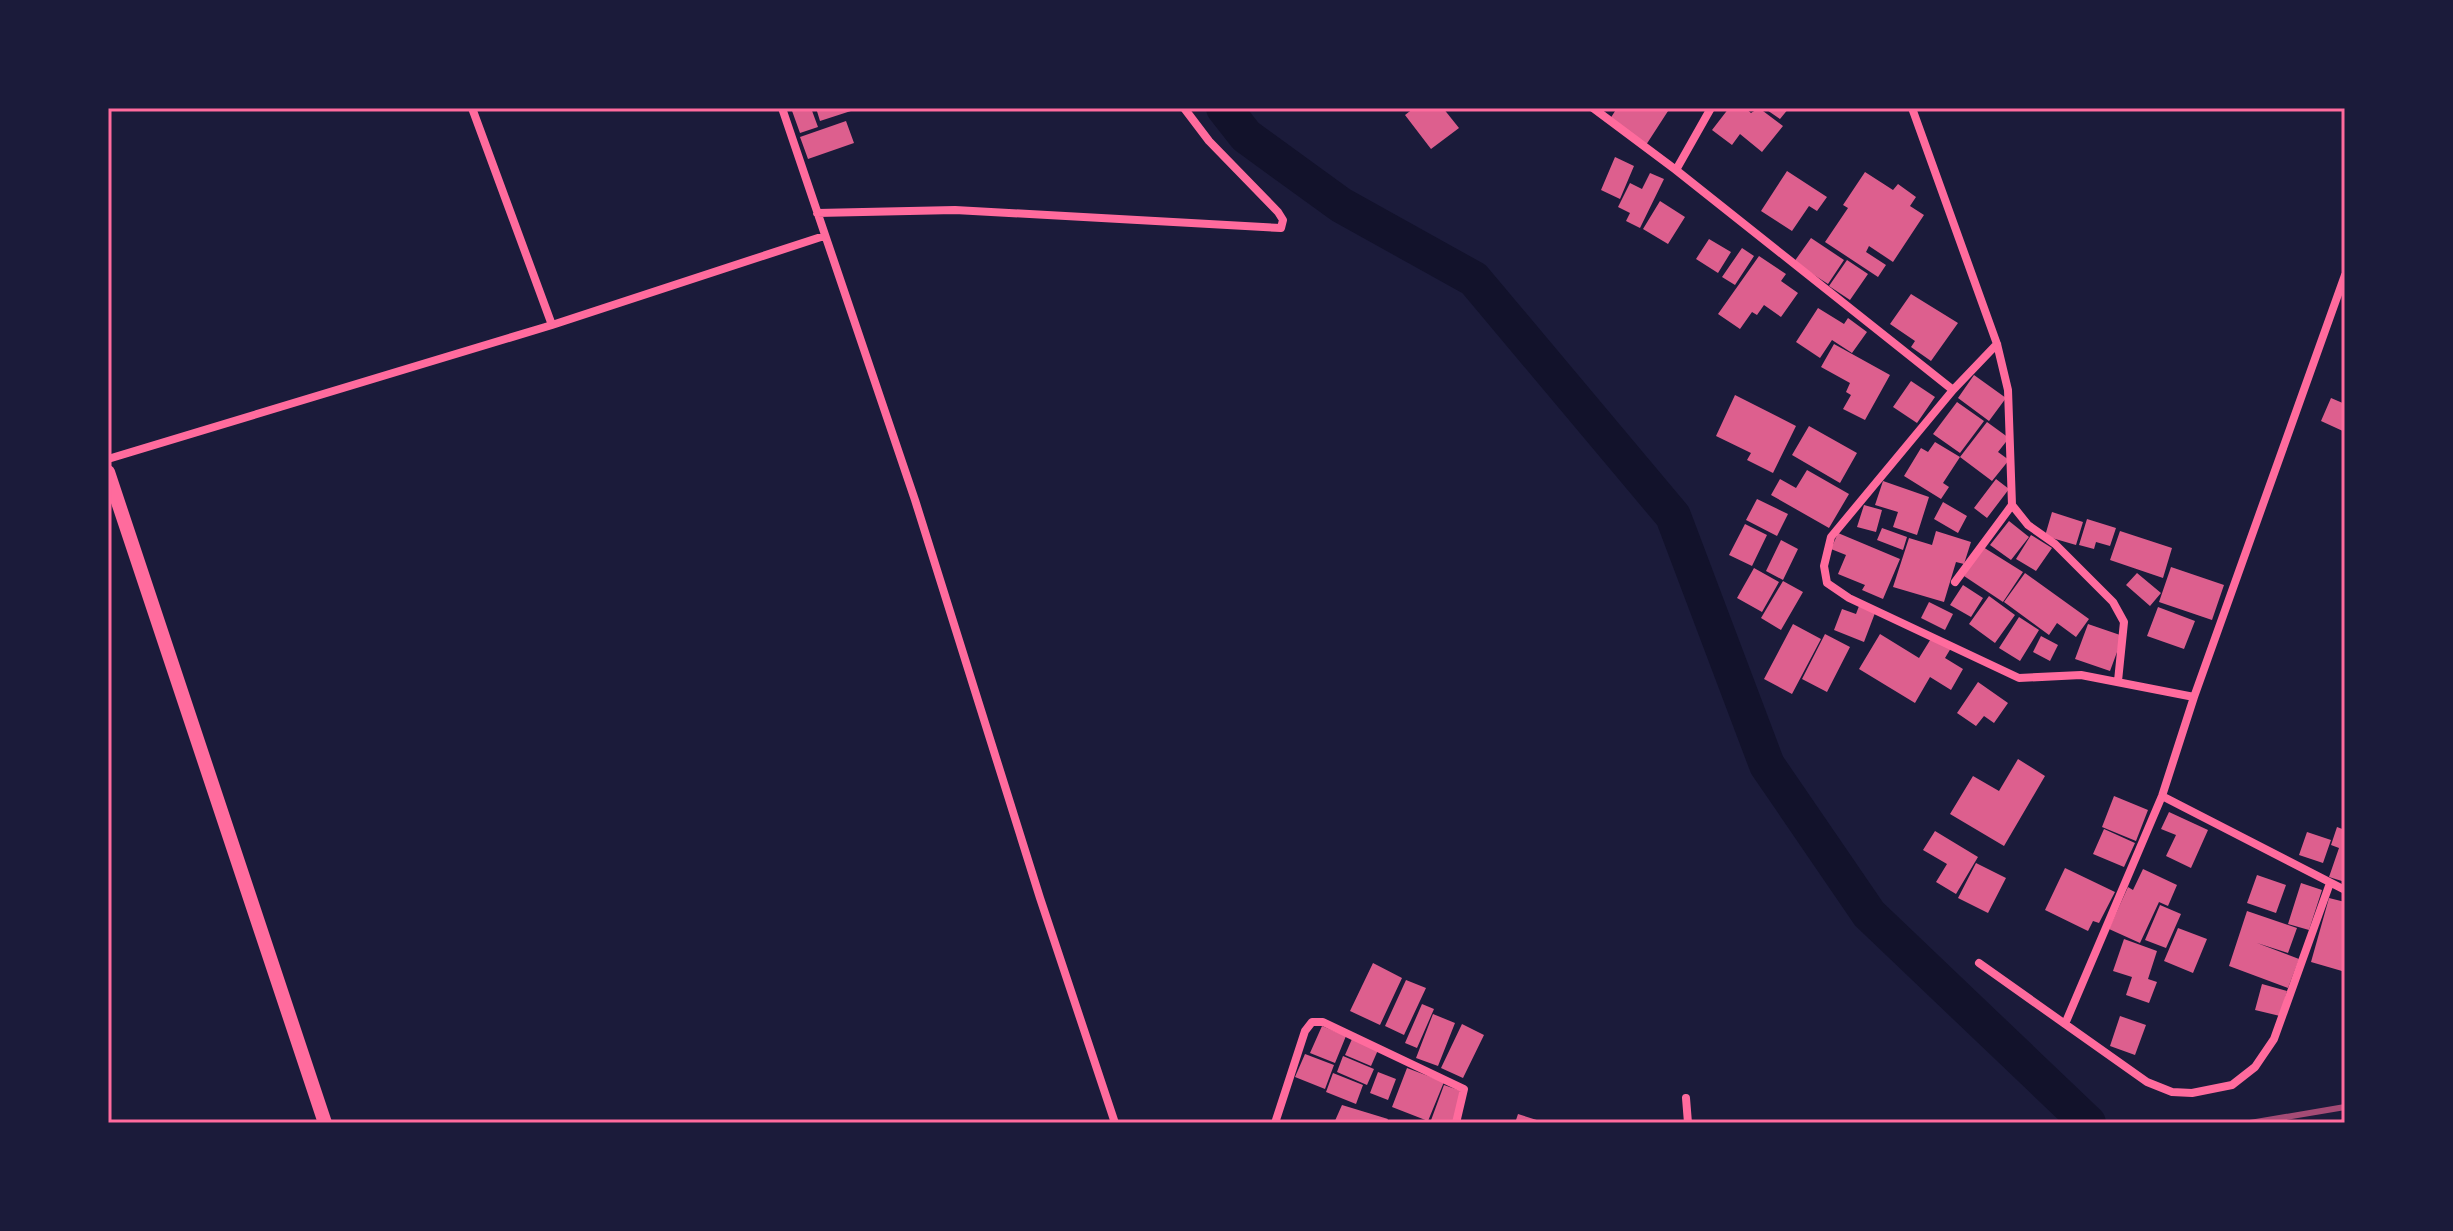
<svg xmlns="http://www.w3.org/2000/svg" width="2453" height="1231" font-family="'DM Sans',sans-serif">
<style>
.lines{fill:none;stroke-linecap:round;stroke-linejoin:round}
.river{stroke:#12122b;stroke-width:36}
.building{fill:#dd5f8e}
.minor{stroke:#ff6b9d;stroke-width:8}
.secondary{stroke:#ff6b9d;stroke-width:14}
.rail{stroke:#a44b75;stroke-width:6}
.neatline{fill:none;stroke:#ff6b9d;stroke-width:3}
</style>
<rect width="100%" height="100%" fill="#1b1b3a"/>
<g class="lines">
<path class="river" d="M1224,108L1246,136L1341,205L1474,279L1673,516L1767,765L1869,914L2088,1123"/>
</g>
<path class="building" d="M791,108H811L818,127L800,133Z
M816,108H857V109L820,121Z
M1414,108H1443L1459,128L1431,149L1405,115Z
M1617,108H1670L1646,145L1610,119Z
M1729,108H1745L1751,113L1759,108L1783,126L1762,152L1740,134L1732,145L1712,130Z
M1764,108H1789L1780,119Z
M846,121L854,143L808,159L800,137Z
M1615,157L1634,166L1620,199L1601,190Z
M1787,171L1827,197L1817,211L1809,206L1792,231L1761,211Z
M1865,172L1893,190L1898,184L1916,197L1910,206L1924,215L1893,262L1869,246L1866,252L1886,265L1878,277L1825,242L1848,208L1843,205Z
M1650,173L1664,179L1640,228L1626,221L1630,213L1618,207L1630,183L1642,189Z
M1660,201L1685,217L1668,244L1643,229Z
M1811,238L1844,260L1828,284L1794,262Z
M1709,239L1731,252L1718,273L1696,259Z
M1742,248L1754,256L1735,285L1722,277Z
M1759,256L1786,274L1781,281L1798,293L1781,317L1764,305L1757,315L1752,312L1740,329L1718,314Z
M1847,260L1868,274L1850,300L1829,286Z
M1911,294L1958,323L1931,361L1911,347L1915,341L1890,324Z
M1818,308L1844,324L1848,318L1867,332L1852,353L1832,340L1820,358L1796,342Z
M1834,344L1890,375L1865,420L1843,409L1851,395L1846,392L1850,383L1821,367Z
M1974,375L2006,398L1989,421L1958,398Z
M1911,381L1935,397L1917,423L1893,407Z
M1735,395L1796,426L1773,473L1747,460L1751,453L1716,436Z
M2331,398L2345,404V432L2321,421Z
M1957,402L1984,421L1960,453L1933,434Z
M1987,422L2009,438L1998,452L2009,460L1992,481L1960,457Z
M1809,426L1857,453L1840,483L1792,455Z
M1935,442L1960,457L1943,483L1949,487L1941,499L1904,476L1921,448L1928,452Z
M1807,470L1849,494L1829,528L1771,495L1780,479L1796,488Z
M1996,479L2009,489L1987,518L1974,508Z
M1883,481L1929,497L1917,535L1893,527L1898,512L1875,505Z
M1757,499L1788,514L1777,536L1746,520Z
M1943,502L1967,516L1958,533L1934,519Z
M1864,505L1882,510L1876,532L1857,527Z
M2052,512L2083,522L2076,545L2045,536Z
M2087,519L2116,528L2110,546L2096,542L2094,549L2079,545Z
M2009,521L2029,537L2011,560L1990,545Z
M1745,524L1767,535L1752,566L1729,555Z
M1882,528L1907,537L1903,550L1877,540Z
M1936,531L1971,542L1964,564L1956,562L1944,602L1893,587L1909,538L1932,545Z
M2120,531L2172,548L2163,578L2110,560Z
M1838,533L1900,559L1883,599L1862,590L1865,585L1838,574L1846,555L1831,549Z
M2031,535L2052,548L2036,571L2016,559Z
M1781,540L1798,549L1783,580L1766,571Z
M1983,547L2023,572L2003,602L1964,576Z
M2171,567L2224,585L2212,620L2159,602Z
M1754,568L1779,582L1762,612L1737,598Z
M2025,573L2089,619L2076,637L2057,623L2049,635L2004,602Z
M2137,573L2161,593L2150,606L2126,585Z
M1783,581L1803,592L1781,630L1761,618Z
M1963,585L1983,598L1971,617L1950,605Z
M1989,596L2015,615L1995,643L1969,624Z
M1929,602L1953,614L1945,630L1921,618Z
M1859,606L1875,613L1864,642L1834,630L1842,609L1856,614Z
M2158,607L2195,621L2184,649L2147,636Z
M2019,617L2039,630L2020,661L1999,648Z
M1793,624L1821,639L1792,694L1764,679Z
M2088,624L2123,636L2110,671L2075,659Z
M1825,634L1850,647L1827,692L1802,679Z
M1880,634L1919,658L1932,637L1951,648L1945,658L1963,669L1951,690L1930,677L1915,703L1859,669Z
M2041,636L2058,645L2050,661L2033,652Z
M1978,682L2008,703L1994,723L1984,716L1976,726L1957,713Z
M2018,759L2045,776L2004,846L1950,814L1973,776L1999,791Z
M2114,796L2148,810L2136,841L2102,827Z
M2169,812L2208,830L2191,868L2166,856L2176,835L2161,829Z
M2337,827L2345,830V882L2329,877L2339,848L2331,845Z
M2104,829L2135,843L2124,867L2093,854Z
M1935,831L1978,857L1956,894L1936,882L1947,864L1923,850Z
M2307,832L2331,840L2323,863L2299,855Z
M1976,863L2006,878L1988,913L1958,898Z
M2065,868L2115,892L2099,923L2093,921L2088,931L2045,910Z
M2143,869L2177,885L2168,906L2159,902L2140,943L2109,929L2128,887L2133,890Z
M2257,875L2286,885L2276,913L2247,903Z
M2301,883L2322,890L2309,930L2288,924Z
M2329,898L2345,902L2342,971L2311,962Z
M2160,905L2181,914L2166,948L2145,940Z
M2247,911L2297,928L2288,953L2257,943L2299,959L2288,988L2229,966Z
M2178,928L2207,939L2193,973L2164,961Z
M2124,939L2157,951L2148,979L2157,982L2149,1003L2126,995L2132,977L2113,971Z
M1373,963L1402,978L1380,1025L1350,1011Z
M1406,980L1426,988L1404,1035L1385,1026Z
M2262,984L2287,991L2280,1016L2255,1010Z
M1422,1004L1434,1009L1417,1048L1405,1043Z
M1433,1014L1455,1023L1438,1066L1416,1058Z
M2120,1016L2146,1025L2135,1055L2110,1046Z
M1462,1024L1484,1035L1463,1078L1441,1068Z
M1322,1026L1346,1036L1335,1063L1310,1053Z
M1352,1039L1378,1050L1371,1066L1345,1055Z
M1305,1054L1334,1065L1325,1089L1295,1077Z
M1343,1056L1374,1069L1367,1085L1337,1072Z
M1407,1068L1444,1082L1428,1121L1392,1107Z
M1378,1072L1396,1079L1388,1100L1370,1093Z
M1333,1073L1363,1085L1356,1104L1326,1092Z
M1444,1085L1464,1092L1452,1123H1430Z
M1342,1105L1388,1119L1386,1123H1334Z
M1518,1114L1543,1122L1542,1123H1515Z"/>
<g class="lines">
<path class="minor" d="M472,108L552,325
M782,108L915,500L1040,898L1115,1123
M1593,108L1676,170
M1711,108L1676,170L1953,390
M1912,108L1997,344L2008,390L2012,505L2028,525L2055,544L2113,602L2124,622L2118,681
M817,213L955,210L1281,228L1283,220L1278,212L1209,141L1184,108
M1997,344L1953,390L1831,537L1824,566L1827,583L1849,598L2019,678L2081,675L2194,697
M108,459L552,325L824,236
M1955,582L2012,505
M2162,796L2345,890
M1979,963L2065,1024L2162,796L2194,697L2345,275
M2065,1024L2147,1082L2172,1092L2192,1093L2232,1085L2255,1067L2274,1039L2330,883
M1686,1098L1688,1123
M1275,1123L1305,1031L1312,1022H1323L1464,1089L1456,1123"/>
<path class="secondary" d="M108,472L325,1123"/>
<path class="rail" d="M2250,1123L2345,1107
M2341,1123L2345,1122"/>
</g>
<rect width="2453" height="1231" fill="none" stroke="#1b1b3a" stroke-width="220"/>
<rect x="110" y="110" width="2233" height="1011" class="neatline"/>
</svg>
